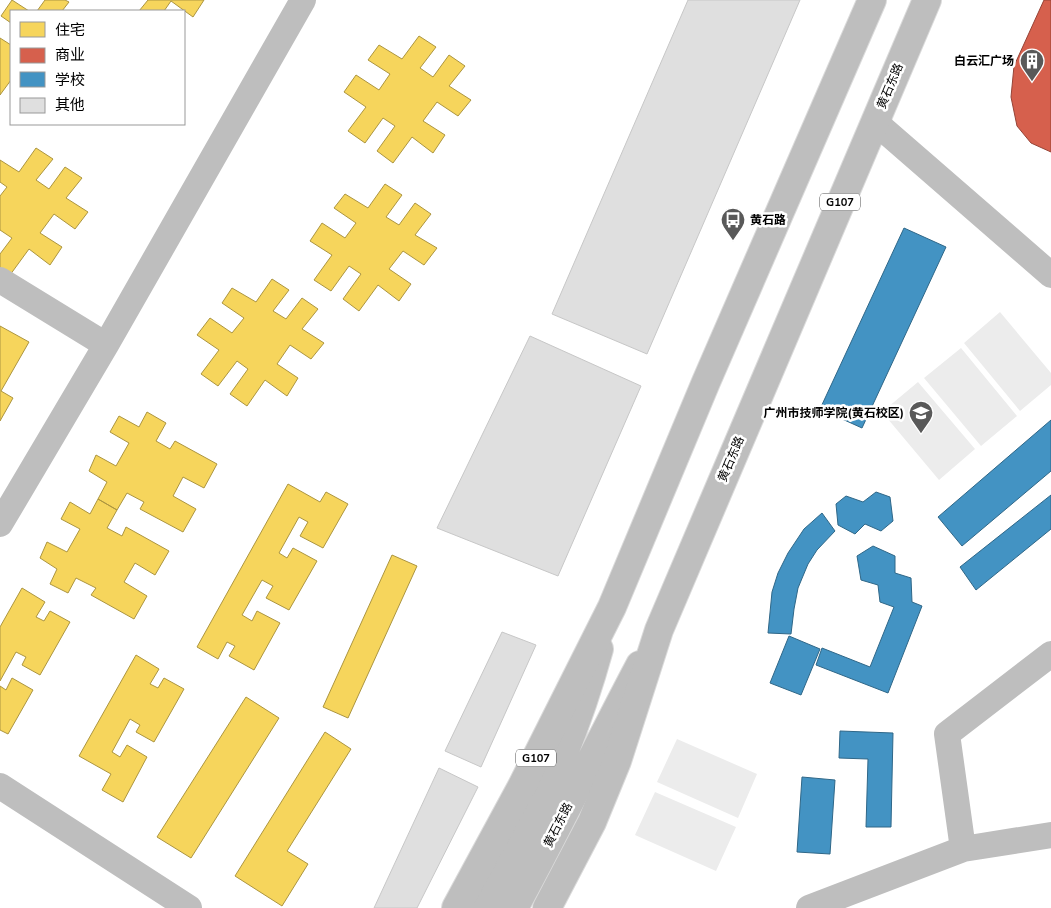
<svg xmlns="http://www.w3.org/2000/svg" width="1051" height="908" font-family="'Nunito Sans','Noto Sans SC',sans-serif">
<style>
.green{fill:#ececec}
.homes{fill:#f6d55c;stroke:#ac9540}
.shops{fill:#d6604d;stroke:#964336}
.schools{fill:#4393c3;stroke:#2f6788}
.building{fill:#dfdfdf;stroke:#c7c7c7}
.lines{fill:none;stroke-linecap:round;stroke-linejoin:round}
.primary-casing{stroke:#dbdbdb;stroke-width:30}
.trunk-casing{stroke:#dbdbdb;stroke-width:30}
.minor{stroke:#bebebe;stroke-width:26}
.primary{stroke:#bebebe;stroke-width:28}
.trunk{stroke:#bebebe;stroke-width:28}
.labels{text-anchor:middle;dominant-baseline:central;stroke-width:5;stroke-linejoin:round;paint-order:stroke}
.shield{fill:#fff;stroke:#4c4c4c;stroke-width:1}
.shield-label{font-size:11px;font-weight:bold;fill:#000}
.poi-label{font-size:12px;font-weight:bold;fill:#000;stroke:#fff;text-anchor:end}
.street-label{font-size:12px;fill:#000;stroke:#fff}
</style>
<rect width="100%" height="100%" fill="#fff"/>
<path class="green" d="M1000,312L1051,373V385L1020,411L964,343Z
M961,348L1017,416L981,446L924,378Z
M918,382L975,449L939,480L882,412Z
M677,739L757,774L738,818L657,782Z
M655,792L736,827L716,871L635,835Z"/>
<path class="homes" d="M12,0L29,11H11V23L1,16Z
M45,0H65L69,2L62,11H37Z
M148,0H204L193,17L171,1L164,11H139Z
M419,36L436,47L420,68L433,77L449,55L465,66L449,86L471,100L458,116L437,102L423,121L445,135L433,153L412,137L393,163L377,151L395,126L383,118L365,143L348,131L366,107L344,92L356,75L379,90L390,74L368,60L379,45L402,59Z
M0,38L11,45V80L0,95Z
M36,148L53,159L36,180L49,189L65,167L82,178L66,198L88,212L75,229L54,214L40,233L62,247L50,265L29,249L10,275L0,268V254L12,238L0,230V196L7,187L0,182V160L19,172Z
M385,184L402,195L386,217L399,225L415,203L431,214L415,235L437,248L424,265L403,251L389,269L411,284L399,301L378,285L359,311L343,299L361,274L349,266L331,291L314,280L332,255L310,241L322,223L345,238L356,223L334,208L345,194L368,208Z
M272,279L289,290L273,311L286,319L302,298L318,309L302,329L324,343L311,359L290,345L277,364L298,378L287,396L265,380L247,406L230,394L248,369L237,361L218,386L201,374L219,350L197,335L210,318L232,333L244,318L222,303L232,288L256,302Z
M0,326L29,342L1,391L13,398L0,421Z
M147,412L166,423L156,441L170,449L175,441L217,464L204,488L183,477L173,496L196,509L183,532L140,509L144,502L127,493L117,510L98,499L107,482L89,471L96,455L116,466L129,443L110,432L119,416L139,427Z
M288,484L320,502L326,492L348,504L323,548L300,536L308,522L299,517L279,553L287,558L293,548L317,561L289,610L266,598L273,586L262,580L242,615L252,621L257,611L280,623L254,670L229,656L235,646L227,642L218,659L197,647Z
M98,499L117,510L107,528L122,536L126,527L169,551L155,575L135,563L124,582L147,596L134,619L91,595L96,588L76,578L68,593L50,584L57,569L40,558L47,542L67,552L80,529L61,519L70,502L90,514Z
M392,555L417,566L348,718L323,707Z
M22,588L45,602L36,617L44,621L50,611L70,622L40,675L22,665L26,657L16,652L0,681V627Z
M136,655L159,669L150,684L158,688L164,678L184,689L154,742L136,732L140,725L130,719L112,752L120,757L127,745L147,757L123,802L102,790L111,774L79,756Z
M12,678L33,690L8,734L0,730V686L6,690Z
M246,697L279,718L191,858L157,837Z
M325,732L351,749L287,851L308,864L282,906L235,876Z"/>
<path class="shops" d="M1044,0H1051V152L1031,143L1017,126L1011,97L1014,66Z"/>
<path class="schools" d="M904,228L946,247L862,428L820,409Z
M1051,420V471L962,546L938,517Z
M876,492L890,497L893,521L881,531L865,524L855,534L838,525L836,504L846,496L863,502Z
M1051,495V529L976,590L960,567Z
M822,513L835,531L817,550L808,564L798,588L794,609L791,634L768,633L772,592L778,573L788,553L804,529Z
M873,546L895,556V573L911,578L912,602L922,606L888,693L816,665L822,648L870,667L894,607L880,602L878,585L861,580L857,556Z
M789,636L820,649L801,695L770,683Z
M840,731L893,733L891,827H866L868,759L839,758Z
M802,777L835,780L830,854L797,852Z"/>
<path class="building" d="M688,0H800L647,354L552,314Z
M530,336L641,386L558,576L437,528Z
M502,632L536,645L481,767L445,751Z
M439,768L478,787L417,908H374Z"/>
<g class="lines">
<defs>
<path id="primary" d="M485,908C511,862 537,817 558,768C574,729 588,689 599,649
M514,908C558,828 597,746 640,665"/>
<path id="trunk" d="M456,908L521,788L612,607L706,382L872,0
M547,908L592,822L617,761L659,630L927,0"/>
</defs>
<use href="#primary" class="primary-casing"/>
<use href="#trunk" class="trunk-casing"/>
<path class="minor" d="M875,122L1051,275
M0,280L106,345
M0,524L106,345L303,0
M0,786L189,908
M963,849L947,734L1051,654
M809,908L963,849L1051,835"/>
<use href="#primary" class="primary"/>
<use href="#trunk" class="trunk"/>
</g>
<defs>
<symbol id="building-pin" viewBox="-11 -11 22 30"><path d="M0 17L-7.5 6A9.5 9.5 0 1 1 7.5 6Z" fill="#595959" stroke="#fff"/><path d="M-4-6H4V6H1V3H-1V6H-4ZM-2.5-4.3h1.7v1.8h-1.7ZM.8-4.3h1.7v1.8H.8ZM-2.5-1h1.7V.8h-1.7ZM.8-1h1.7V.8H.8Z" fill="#fff"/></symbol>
<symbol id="bus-pin" viewBox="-11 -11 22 30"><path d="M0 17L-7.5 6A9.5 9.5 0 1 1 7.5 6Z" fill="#595959" stroke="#fff"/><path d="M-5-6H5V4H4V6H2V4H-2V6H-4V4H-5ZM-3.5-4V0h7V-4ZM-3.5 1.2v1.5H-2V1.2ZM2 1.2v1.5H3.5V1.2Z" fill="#fff"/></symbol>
<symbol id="university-pin" viewBox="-11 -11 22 30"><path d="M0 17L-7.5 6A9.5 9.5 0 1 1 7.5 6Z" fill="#595959" stroke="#fff"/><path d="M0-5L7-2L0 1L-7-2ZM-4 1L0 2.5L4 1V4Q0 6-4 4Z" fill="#fff"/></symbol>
</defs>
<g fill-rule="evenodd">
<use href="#building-pin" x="1018" y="47" width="28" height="38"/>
<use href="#bus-pin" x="719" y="206" width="28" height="38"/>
<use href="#university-pin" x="907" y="399" width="28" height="38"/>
</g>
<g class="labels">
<g class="shield">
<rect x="820" y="193.5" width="40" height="17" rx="4"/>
<rect x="516" y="749.5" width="40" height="17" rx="4"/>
</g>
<g class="shield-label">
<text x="840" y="202">G107</text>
<text x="536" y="758">G107</text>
</g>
<g class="poi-label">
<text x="1014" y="61">白云汇广场</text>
<text x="750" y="220" text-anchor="start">黄石路</text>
<text x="904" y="413">广州市技师学院(黄石校区)</text>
</g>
<g class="street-label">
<text transform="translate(890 86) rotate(-67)">黄石东路</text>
<text transform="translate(731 459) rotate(-67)">黄石东路</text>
<text transform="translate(558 825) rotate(-63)">黄石东路</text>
</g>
</g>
<rect x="10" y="10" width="175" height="115" fill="#ffffff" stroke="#999999"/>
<rect x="20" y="22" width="25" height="15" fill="#f6d55c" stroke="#999999"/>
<text x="55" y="35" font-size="15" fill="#000000">住宅</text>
<rect x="20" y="48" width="25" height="15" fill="#d6604d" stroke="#999999"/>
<text x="55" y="60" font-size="15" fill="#000000">商业</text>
<rect x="20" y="72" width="25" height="15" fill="#4393c3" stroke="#999999"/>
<text x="55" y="85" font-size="15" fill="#000000">学校</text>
<rect x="20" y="98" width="25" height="15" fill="#dfdfdf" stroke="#999999"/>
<text x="55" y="110" font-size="15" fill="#000000">其他</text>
</svg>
